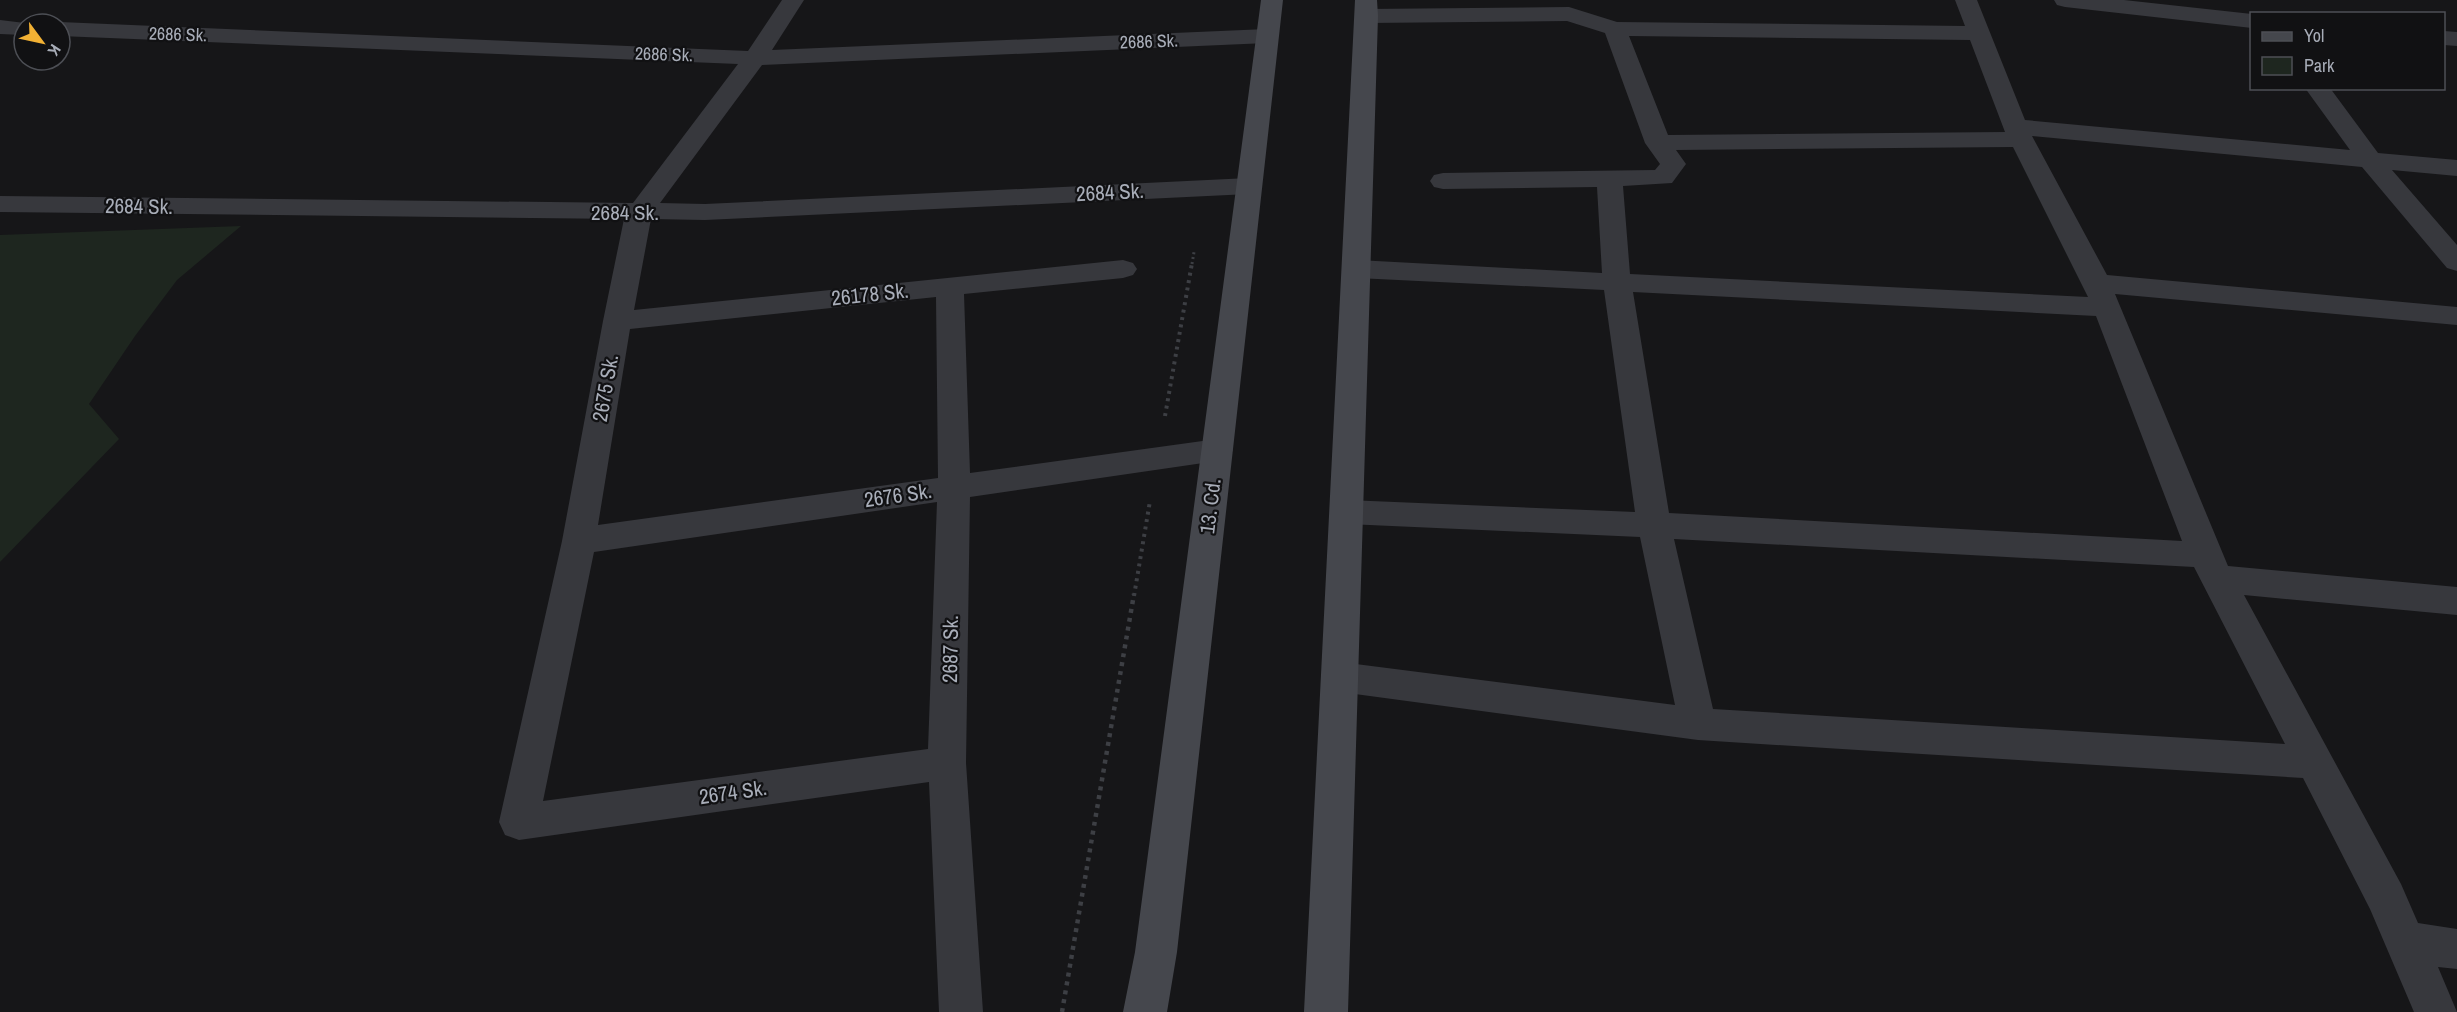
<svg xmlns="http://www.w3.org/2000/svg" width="2457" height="1012" font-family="'Archivo Narrow',sans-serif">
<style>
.green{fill:#1e261f}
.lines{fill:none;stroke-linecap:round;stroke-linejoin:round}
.path-far2{stroke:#3d3f44;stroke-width:3;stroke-dasharray:2 3;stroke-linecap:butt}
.path-far1{stroke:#3d3f44;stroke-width:4;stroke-dasharray:3 4.5;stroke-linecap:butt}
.path{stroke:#3d3f44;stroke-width:4.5;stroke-dasharray:4 5;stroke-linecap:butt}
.street{fill:#37383d;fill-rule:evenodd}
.secondary{fill:#45474d;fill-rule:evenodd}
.labels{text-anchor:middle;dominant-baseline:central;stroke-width:4.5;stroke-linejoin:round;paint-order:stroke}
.far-street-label{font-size:18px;fill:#a8adb8;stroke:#111113}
.street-label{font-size:21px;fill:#a8adb8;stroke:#111113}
</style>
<rect width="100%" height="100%" fill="#161618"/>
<path class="green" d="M241,226L177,280L135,336L89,404L119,439L0,562V235Z"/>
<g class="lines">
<path class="path-far2" d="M1192,264L1194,252"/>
<path class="path-far1" d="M1165,416L1192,263
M1134,596L1150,501"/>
<path class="path" d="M1062,1012L1134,594"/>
<path class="street" d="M782,0H804L772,50L1267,29L1275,31L1278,36L1275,41L1267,43L762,65L660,203L705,204L1249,178L1258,180L1262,186L1258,192L1249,194L705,220L651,219L634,310L1123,260L1133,263L1137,269L1133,275L1123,278L964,294L970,473L1217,439L1228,442L1233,450L1228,458L1217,461L970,497L966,763L983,1012H939L929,782L519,840L505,835L499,822L562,541L603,321L624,219L0,212V196L633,203L738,64L60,36V24H53L60,22L748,51ZM936,297L938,478L598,525L630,329ZM937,502L928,749L543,801L594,552Z
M1955,0H1977L2025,120L2350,150L2305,88H2330L2378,153L2457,160V176L2392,170L2457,245V271L2447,268L2362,167L2032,136L2107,275L2457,307V325L2115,294L2228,566L2457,587V615L2244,595L2401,884L2418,923L2457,929V969L2438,967L2457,1012H2414L2370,909L2303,778L1698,740L1340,692L1327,688L1322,677L1327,666L1340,662L1675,705L1640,537L1347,524L1335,521L1330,512L1335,503L1347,500L1635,512L1604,290L1357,278L1347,275L1343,269L1347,263L1357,260L1602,273L1597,187L1443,189L1434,187L1430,181L1434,175L1443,173L1655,170L1660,164L1645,143L1605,33L1567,21L1367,23L1359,21L1356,16L1359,11L1367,9L1569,7L1617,22L1965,26ZM1629,36L1970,40L2005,132L1668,135ZM2013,147L2088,297L1630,274L1623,186L1672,183L1686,164L1676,150ZM1633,292L2096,316L2182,541L1669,513ZM1674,539L2194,567L2285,744L1713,709Z
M2054,0H2124L2252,14V28L2065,7L2057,5Z
M0,20L33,24H24V35L0,34Z
M2444,31L2457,32V46L2444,45Z"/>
<path class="secondary" d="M1261,0H1283L1177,952L1167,1012H1123L1135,952Z
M1355,0H1377L1378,16L1348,1012H1304Z"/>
</g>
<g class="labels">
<g class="far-street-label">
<text transform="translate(178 34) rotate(2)">2686 Sk.</text>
<text transform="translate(1149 41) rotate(-2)">2686 Sk.</text>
<text transform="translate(664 54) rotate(2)">2686 Sk.</text>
</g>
<g class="street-label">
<text transform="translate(1110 192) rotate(-3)">2684 Sk.</text>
<text transform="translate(139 206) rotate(1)">2684 Sk.</text>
<text x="625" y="212">2684 Sk.</text>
<text transform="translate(870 294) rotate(-6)">26178 Sk.</text>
<text transform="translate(605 388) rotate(-80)">2675 Sk.</text>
<text transform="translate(898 495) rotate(-8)">2676 Sk.</text>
<text transform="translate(1210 506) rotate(-83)">13. Cd.</text>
<text transform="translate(950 649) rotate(-89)">2687 Sk.</text>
<text transform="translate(733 792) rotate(-8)">2674 Sk.</text>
</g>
</g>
<rect x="2250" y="12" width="195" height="78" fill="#111113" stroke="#4d4f55" stroke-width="1.5"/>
<rect x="2262" y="32" width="30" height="9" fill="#45474d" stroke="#4d4f55" stroke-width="1.5"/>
<text x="2304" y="42" font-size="18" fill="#a8adb8">Yol</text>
<rect x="2262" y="57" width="30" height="18" fill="#1e261f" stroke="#4d4f55" stroke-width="1.5"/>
<text x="2304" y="72" font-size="18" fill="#a8adb8">Park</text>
<g transform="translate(42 42) rotate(123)"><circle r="28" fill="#111113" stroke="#4d4f55" stroke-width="1.5"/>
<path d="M0-4.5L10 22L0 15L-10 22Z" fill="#f2b134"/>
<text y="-9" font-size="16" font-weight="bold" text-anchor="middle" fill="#a8adb8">K</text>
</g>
</svg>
